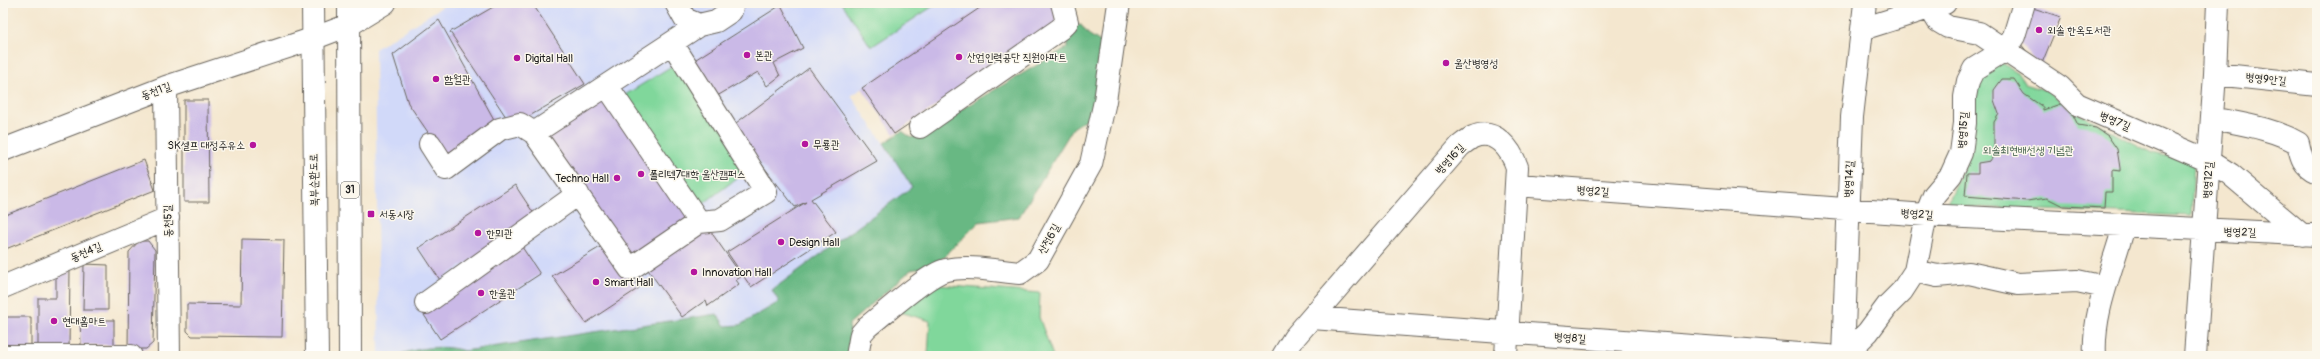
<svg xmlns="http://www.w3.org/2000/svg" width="2320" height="359" font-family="Pangolin,'Poor Story',sans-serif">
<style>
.built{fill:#d1d9f9}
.green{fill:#80d79b;stroke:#4e7a5c}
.forest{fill:#68b883;stroke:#426a50}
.building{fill:#cab9e7}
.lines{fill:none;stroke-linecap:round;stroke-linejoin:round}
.minor-casing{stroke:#68635b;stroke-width:24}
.major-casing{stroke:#68635b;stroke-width:24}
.minor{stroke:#fff;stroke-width:22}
.major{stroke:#fff;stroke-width:22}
.poi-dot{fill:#b5179e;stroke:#fbf7ec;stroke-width:1.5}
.labels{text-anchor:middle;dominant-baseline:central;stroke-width:3;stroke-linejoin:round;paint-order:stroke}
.shield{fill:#fbf7ec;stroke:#5f5e5a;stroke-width:1}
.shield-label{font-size:10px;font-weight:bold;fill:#1c1c1c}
.poi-label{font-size:11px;fill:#1c1c1c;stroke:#fbf7ec;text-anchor:start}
.street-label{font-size:11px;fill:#1c1c1c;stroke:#fbf7ec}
.park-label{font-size:11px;fill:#3f5d48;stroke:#fbf7ec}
</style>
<rect width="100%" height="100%" fill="#fbf7ec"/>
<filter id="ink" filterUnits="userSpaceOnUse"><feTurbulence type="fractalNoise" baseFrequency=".025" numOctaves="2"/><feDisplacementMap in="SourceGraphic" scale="8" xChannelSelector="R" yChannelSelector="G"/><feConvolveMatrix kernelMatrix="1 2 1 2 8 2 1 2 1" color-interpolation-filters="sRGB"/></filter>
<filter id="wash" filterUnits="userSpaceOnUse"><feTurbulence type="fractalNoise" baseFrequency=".012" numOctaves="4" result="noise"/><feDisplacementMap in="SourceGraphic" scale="16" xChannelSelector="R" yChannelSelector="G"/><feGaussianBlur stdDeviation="0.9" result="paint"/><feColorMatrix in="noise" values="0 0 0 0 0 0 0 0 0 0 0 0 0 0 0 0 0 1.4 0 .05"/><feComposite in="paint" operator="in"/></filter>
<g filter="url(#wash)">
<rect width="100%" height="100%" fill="#f4e7cf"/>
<path class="built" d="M448,3H987L851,96L914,187L721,356H379L375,49Z"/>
<path class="green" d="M842,3H938L871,47Z
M680,61L749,169L695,210L620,98Z
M2000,62L2016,71L2025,84L2048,91L2071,109L2152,153L2194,162L2191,216L1947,206L1970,153L1977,78Z
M925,284L1040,293L1039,317L1053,356H928L930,321L894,310Z"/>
<path class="forest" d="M1081,25L1088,34L1107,46L1094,114L1073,128L1019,217L979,222L935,266L911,270L849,324L851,351L847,356H396C415,348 444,344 464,351L717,314L725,326L740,325L779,302L772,290L912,187L884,143L902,131L912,138L1068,47L1067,27Z"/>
<g id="blocks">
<path class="building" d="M500,3H532L585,84L512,126L450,32Z
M987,3H1053L1057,25L894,134L862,88Z
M781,5L803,48L774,63L780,76L767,86L758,72L717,96L693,61Z
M2030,7L2061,17L2040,68L2020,43Z
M439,20L496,123L447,160L408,103L393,55Z
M809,68L877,161L811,199L836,232L751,287L727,252L806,202L795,207L732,126Z
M2002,79H2014L2024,94L2043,107V110L2063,103L2070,109L2078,125L2096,128L2108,136L2117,149L2120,168V171L2112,170V192H2105L2104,208L2063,206L2047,198L2027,201L1965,196L1967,173H1978V163L1990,161L1994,155V122L1999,114L1994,100V90Z
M606,92L692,221L631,263L540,134Z
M184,100H208L209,202H184Z
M144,160L155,190L3,250V216Z
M515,185L536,217L440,280L419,248Z
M706,225L742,276L736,280L739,284L708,306L706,300L682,317L646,267Z
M242,239L284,240L282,337L192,336L187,331V304L241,305Z
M139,241H148L155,250L153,343L146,349H128L129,252Z
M607,243L639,288L586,323L552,276Z
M522,247L540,274L440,339L422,312Z
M84,264L108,265V310H83Z
M70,270L69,348H38V298H56V276Z
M3,317H31V349H3Z
M80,320H114V345H81Z"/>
</g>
</g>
<g filter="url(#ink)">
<use href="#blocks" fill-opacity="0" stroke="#68635b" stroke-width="1"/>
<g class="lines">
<defs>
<path id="minor" d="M676,3L685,19L699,25L716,21L731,11L733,3
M1930,8L1938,21L1948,27L1979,33L2060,87L2077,104L2209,161L2230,174L2302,235
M1862,29L1945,3
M672,43L766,192L720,220L699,222
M2215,74L2317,85
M166,87L169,356
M2212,118C2240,124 2273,128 2298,143C2301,157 2303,166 2317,172
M920,127L1060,29L1067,22L1062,3
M534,133L630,269L699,222L607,86
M430,144L446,169L500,129L520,124L534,133L699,25
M3,150L166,87L312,39L349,25L385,3
M1517,185L1926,215L2317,235
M1915,271L1937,276L1969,273L2018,284L2077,281L2105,287
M3,287L168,218
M426,303L578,194
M1312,318L1828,356
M3,356H131
M857,356L861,334L867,327C885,313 926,275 946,270C969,265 997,271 1020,273L1038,260L1091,164L1105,101L1119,3
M1283,356L1294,338L1460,146C1464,143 1469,139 1473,137C1495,127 1511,150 1517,167L1506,356
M1843,356L1852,117L1865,3
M1844,356L1868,332L1888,305L1902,291L1915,271L1926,215L1934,195L1951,175L1961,153L1965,123V97L1968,81L1974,69L2005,50L2014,36L2024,3
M2095,356C2092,312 2113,268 2124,226
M2195,356L2215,74L2218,3"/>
<path id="major" d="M313,3L317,356
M349,3L350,356"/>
</defs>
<use href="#minor" class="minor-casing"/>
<use href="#major" class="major-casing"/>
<use href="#minor" class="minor"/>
<use href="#major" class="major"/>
</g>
</g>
<g class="poi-dot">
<circle cx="2039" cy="30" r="4"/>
<circle cx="747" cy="55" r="4"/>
<circle cx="959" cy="57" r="4"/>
<circle cx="517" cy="58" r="4"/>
<circle cx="1446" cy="63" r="4"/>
<circle cx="436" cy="79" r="4"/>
<circle cx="805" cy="144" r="4"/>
<circle cx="253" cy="145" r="4"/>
<circle cx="641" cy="174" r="4"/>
<circle cx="617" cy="178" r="4"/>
<rect x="367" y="210" width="8" height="8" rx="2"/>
<circle cx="478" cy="233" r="4"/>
<circle cx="781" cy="242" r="4"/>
<circle cx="694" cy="272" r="4"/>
<circle cx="596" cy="282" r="4"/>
<circle cx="481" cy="293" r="4"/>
<circle cx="54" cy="321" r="4"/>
</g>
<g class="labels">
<rect class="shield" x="341" y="182" width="18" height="16" rx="3"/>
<g class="shield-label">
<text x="350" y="190">31</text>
</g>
<g class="poi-label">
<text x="2047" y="30">외솔 한옥도서관</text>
<text x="755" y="55">본관</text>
<text x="967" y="57">산업인력공단 직원아파트</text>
<text x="525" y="58">Digital Hall</text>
<text x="1454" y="63">울산병영성</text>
<text x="444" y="79">함월관</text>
<text x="813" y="144">무룡관</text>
<text x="245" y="145" text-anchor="end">SK셀프 대정주유소</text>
<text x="649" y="174">폴리텍7대학 울산캠퍼스</text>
<text x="609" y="178" text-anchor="end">Techno Hall</text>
<text x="379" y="214">서동시장</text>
<text x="486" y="233">한뫼관</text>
<text x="789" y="242">Design Hall</text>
<text x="702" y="272">Innovation Hall</text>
<text x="604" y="282">Smart Hall</text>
<text x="489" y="293">한울관</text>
<text x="62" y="321">현대홈마트</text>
</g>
<g class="street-label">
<text transform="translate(2266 79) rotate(6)">병영9안길</text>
<text transform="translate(156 91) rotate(-20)">동천1길</text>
<text transform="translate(2115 121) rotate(23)">병영7길</text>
<text transform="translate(1963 130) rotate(-85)">병영15길</text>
<text transform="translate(1450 159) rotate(-47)">병영16길</text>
<text transform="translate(1849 179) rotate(-87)">병영14길</text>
<text transform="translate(314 180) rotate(-91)">북부순환도로</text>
<text transform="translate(2208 180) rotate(-86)">병영12길</text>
<text transform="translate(1593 191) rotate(4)">병영2길</text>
<text transform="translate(1917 214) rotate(4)">병영2길</text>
<text transform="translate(168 221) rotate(-91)">동천5길</text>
<text transform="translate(2240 232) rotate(2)">병영2길</text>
<text transform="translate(1049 239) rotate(-61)">산전6길</text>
<text transform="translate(86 252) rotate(-23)">동천4길</text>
<text transform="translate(1570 338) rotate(4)">병영8길</text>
</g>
<g class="park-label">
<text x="2028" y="150">외솔최현배선생 기념관</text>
</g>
</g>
<rect width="2320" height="359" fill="none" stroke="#fbf7ec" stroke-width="16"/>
</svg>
